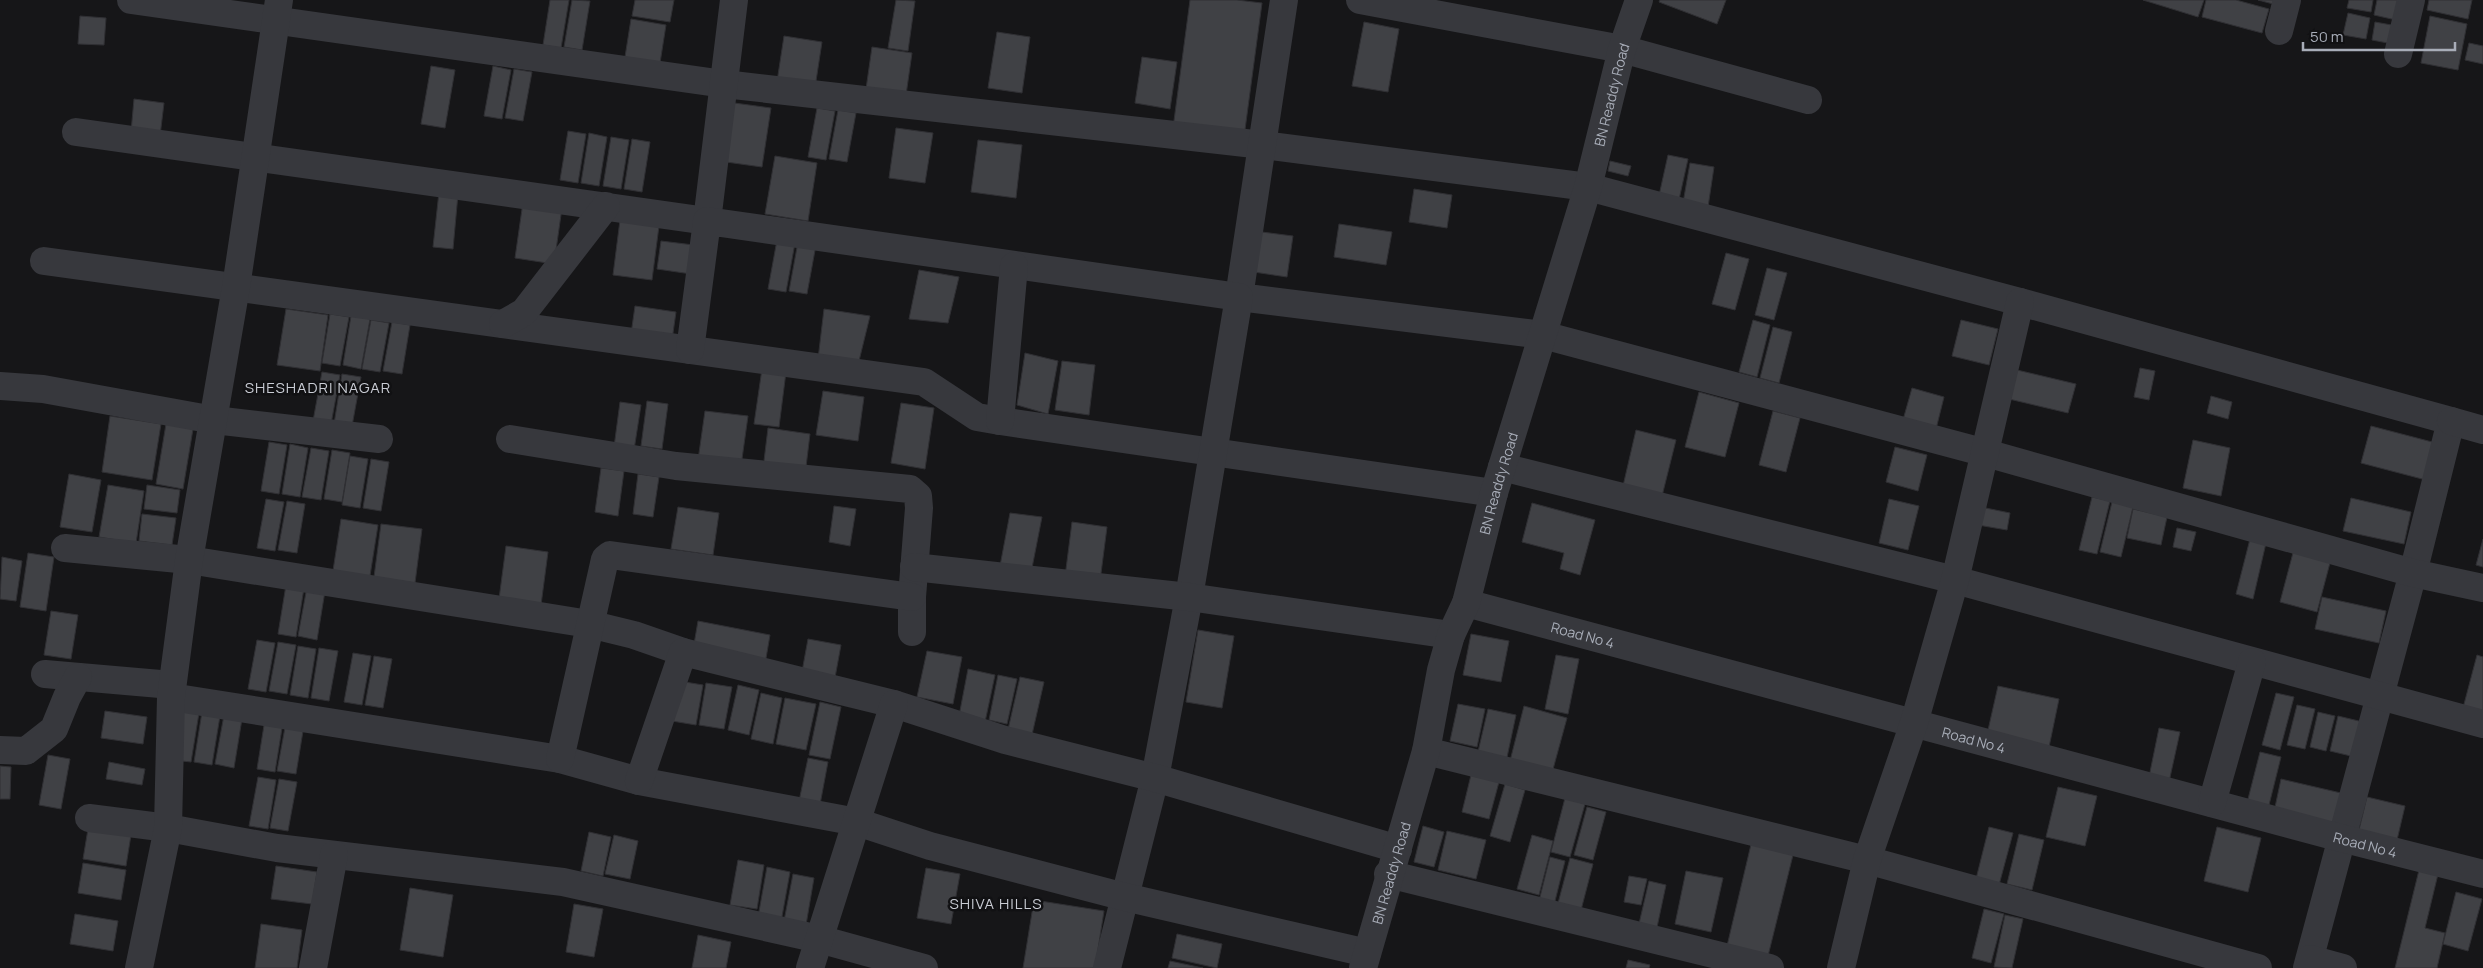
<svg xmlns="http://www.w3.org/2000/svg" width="2483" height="968" font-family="Manrope,sans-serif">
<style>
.building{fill:#404145;stroke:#303034}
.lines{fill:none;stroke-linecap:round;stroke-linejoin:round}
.minor{stroke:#37383d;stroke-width:28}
.labels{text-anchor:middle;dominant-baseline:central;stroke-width:5;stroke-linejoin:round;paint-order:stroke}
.street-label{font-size:14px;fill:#a8adb8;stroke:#111113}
.neighbourhood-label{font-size:15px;letter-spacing:1px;fill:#c9ccd4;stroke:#111113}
</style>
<rect width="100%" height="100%" fill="#161618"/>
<path class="building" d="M550,0H569L561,48L543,45Z
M572,0L590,1L582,50L564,47Z
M635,0H674L670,22L632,16Z
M896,0L915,1L908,51L888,48Z
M1190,0H1237L1262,3L1244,137L1173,128Z
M1660,0H1726L1717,24L1659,2Z
M2143,0H2204L2198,17Z
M2206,0H2236L2269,9L2262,33L2202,17Z
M2258,0H2274L2273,4Z
M2349,0H2373L2371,12L2347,8Z
M2377,0H2400L2396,20L2374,15Z
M2429,0H2472L2468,19L2427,10Z
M2348,13L2370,18L2366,39L2343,35Z
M80,16L106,18L104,45L78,44Z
M2430,16L2467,24L2458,70L2421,63Z
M631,19L666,25L660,63L625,57Z
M1364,22L1399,29L1388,92L1352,86Z
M2375,22L2397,26L2393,44L2372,40Z
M997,32L1030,37L1022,93L988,88Z
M784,36L822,42L814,94L776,88Z
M2469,43L2483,46V64L2465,60Z
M872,47L912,53L905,102L865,96Z
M1142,57L1177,62L1170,109L1135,103Z
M431,66L455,70L445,128L421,124Z
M493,66L511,70L502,119L484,116Z
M514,69L532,72L523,121L505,118Z
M134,99L164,103L160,136L131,132Z
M727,102L771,108L762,167L719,161Z
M817,108L835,111L826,160L808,157Z
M838,110L856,113L847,162L829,159Z
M896,128L933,133L925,183L889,178Z
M568,131L586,134L578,183L560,180Z
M589,133L607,137L599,186L581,183Z
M611,137L629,140L621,189L603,186Z
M632,139L650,142L642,192L624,189Z
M978,140L1022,145L1016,198L971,192Z
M1668,155L1688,159L1678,204L1658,200Z
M775,156L817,163L808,221L765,214Z
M1610,161L1631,166L1628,176L1608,171Z
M1690,163L1714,167L1708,207L1683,203Z
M1414,189L1452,195L1447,228L1409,222Z
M439,192L458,194L453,249L433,247Z
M523,202L562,208L554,264L515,258Z
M620,220L659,226L652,280L613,275Z
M1339,224L1392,232L1386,265L1334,257Z
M1254,231L1293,236L1287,277L1247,271Z
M777,240L795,243L786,292L768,289Z
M661,241L702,246L698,275L657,269Z
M798,242L816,245L807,294L789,291Z
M1726,253L1749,259L1735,310L1712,304Z
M1767,268L1787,273L1774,320L1755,315Z
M919,270L959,277L948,323L909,319Z
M635,306L676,312L672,340L631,334Z
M286,309L328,315L320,371L277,365Z
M824,309L870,316L858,365L818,359Z
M330,314L349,317L340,366L322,363Z
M351,316L370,319L361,369L343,365Z
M371,320L389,323L380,372L362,369Z
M1753,320L1770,325L1757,377L1739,372Z
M1961,320L1998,329L1989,365L1952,356Z
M392,322L410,325L402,374L383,371Z
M1773,327L1792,332L1779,383L1760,378Z
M1025,353L1058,361L1048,414L1017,405Z
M1062,361L1095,365L1089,415L1055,410Z
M2140,368L2155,371L2149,400L2134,397Z
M762,369L786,372L779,427L754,424Z
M2017,370L2076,384L2068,413L2009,399Z
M322,372L340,375L331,424L313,421Z
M342,374L361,377L352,426L334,424Z
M1912,388L1944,397L1936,429L1903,420Z
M823,391L864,397L858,441L816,435Z
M1699,392L1739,403L1725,457L1685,447Z
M2211,396L2232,402L2228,419L2207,413Z
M647,401L668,404L662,449L641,446Z
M620,402L641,405L634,450L614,447Z
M901,403L934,408L925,469L891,463Z
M705,411L748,416L741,466L698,460Z
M1773,411L1800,418L1786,472L1759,465Z
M110,416L161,424L152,480L102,472Z
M166,424L193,429L183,489L156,484Z
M2371,426L2436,443L2426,480L2361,463Z
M768,428L810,434L805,475L763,469Z
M1636,430L1676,440L1662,496L1623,486Z
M2193,440L2230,448L2221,496L2183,488Z
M269,442L287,445L279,494L261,491Z
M290,444L308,448L300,497L282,494Z
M1895,447L1927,455L1918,491L1886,482Z
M311,448L329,451L321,500L302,497Z
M332,450L350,453L342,502L324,499Z
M350,456L368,459L360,508L342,505Z
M371,459L389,462L381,511L363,508Z
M601,468L624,471L618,516L595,512Z
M69,474L101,480L92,532L60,527Z
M638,474L659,477L653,517L633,514Z
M108,485L144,491L136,543L99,537Z
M147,485L180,490L177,513L144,509Z
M2092,497L2110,501L2097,554L2079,550Z
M2351,498L2411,512L2404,544L2343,531Z
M266,499L284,502L275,551L257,548Z
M1889,499L1919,506L1908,550L1879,543Z
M287,501L305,504L297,553L278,550Z
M2112,502L2133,507L2121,557L2100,552Z
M1532,503L1595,520L1580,575L1560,569L1564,553L1522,542Z
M834,506L856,509L850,546L829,542Z
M1976,506L2010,513L2007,530L1972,524Z
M678,507L719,513L713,555L671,549Z
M2133,509L2167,517L2161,545L2127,538Z
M1010,513L1042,517L1031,573L1000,566Z
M142,514L176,518L172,545L139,541Z
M341,519L378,525L369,582L332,577Z
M1072,522L1107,527L1100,581L1065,577Z
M381,524L422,529L415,583L374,577Z
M2177,528L2196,532L2191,551L2173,547Z
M2250,539L2266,543L2253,599L2236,594Z
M2483,539V567L2476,565Z
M506,546L548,552L541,605L499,599Z
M2294,549L2331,559L2317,612L2280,602Z
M28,553L54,557L46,611L20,607Z
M2,557L22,561L16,601L0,599Z
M286,585L304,588L296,637L278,634Z
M307,587L325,591L317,640L298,636Z
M2322,597L2386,611L2379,643L2315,629Z
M51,611L78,615L71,659L44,655Z
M698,621L770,635L765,664L693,650Z
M1198,630L1234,636L1222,708L1186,702Z
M1471,634L1509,641L1501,682L1463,675Z
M808,639L841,645L834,683L801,677Z
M257,640L275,643L266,692L248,689Z
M278,642L296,645L287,694L269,691Z
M298,646L316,649L308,698L290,695Z
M319,648L338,651L329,701L311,698Z
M927,651L962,657L953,704L917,697Z
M353,653L371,656L362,705L344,702Z
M1556,655L1579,659L1568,714L1545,709Z
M2477,655L2483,657V711L2463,708Z
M374,656L392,659L383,708L365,705Z
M968,669L995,675L985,722L959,716Z
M998,675L1017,679L1007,724L989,720Z
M1020,677L1044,682L1031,739L1007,734Z
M679,681L703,685L696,725L672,721Z
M706,683L732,687L724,729L699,725Z
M738,685L759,690L749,735L728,730Z
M1998,686L2059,699L2048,752L1986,739Z
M761,693L782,698L773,744L751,739Z
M2276,693L2294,697L2280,750L2262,745Z
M785,698L816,704L806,750L776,744Z
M820,702L841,707L830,759L809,755Z
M1458,704L1485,709L1477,747L1450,741Z
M2297,705L2315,709L2305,749L2287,745Z
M1524,706L1567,718L1552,773L1510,761Z
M1488,709L1516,715L1506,762L1477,756Z
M181,710L199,713L191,762L173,760Z
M105,711L147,717L143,744L101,738Z
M202,712L220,716L212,765L194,762Z
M2318,712L2335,716L2326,751L2310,747Z
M224,715L242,719L234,768L215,764Z
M2338,716L2363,722L2355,757L2330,751Z
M265,719L283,722L275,772L257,769Z
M286,722L304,725L296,774L277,771Z
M2159,728L2180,732L2169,782L2149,777Z
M2260,752L2281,757L2268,809L2247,803Z
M48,755L70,759L61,809L39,805Z
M808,758L828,762L819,810L798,806Z
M109,762L145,769L142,785L106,779Z
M0,766L11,767L10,799H0Z
M1471,775L1499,782L1489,819L1462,812Z
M258,777L276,780L268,829L249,826Z
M279,779L297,782L288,831L270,828Z
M2281,779L2341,793L2334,826L2274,812Z
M1505,784L1525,790L1510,842L1490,836Z
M2058,787L2097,796L2085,846L2046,837Z
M2367,797L2405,806L2397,840L2359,830Z
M1565,798L1585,804L1570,857L1551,852Z
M1587,807L1606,812L1593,860L1574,855Z
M1423,826L1444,832L1434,867L1414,862Z
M1989,827L2013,833L1999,885L1976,879Z
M2217,827L2261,838L2248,892L2204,881Z
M88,829L131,835L126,866L83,859Z
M1447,831L1486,840L1476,879L1438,870Z
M589,832L611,837L603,876L581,871Z
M2019,834L2044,840L2032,890L2007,884Z
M614,835L638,841L630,879L605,874Z
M1532,835L1553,841L1539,895L1517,889Z
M1753,836L1795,847L1768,956L1727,946Z
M1550,857L1565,861L1554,905L1539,901Z
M1570,858L1593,864L1580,914L1557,907Z
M738,860L764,865L757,909L730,905Z
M83,863L126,870L121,900L78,893Z
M276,866L317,872L312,904L271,899Z
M2420,866L2439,870L2425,928L2445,933L2437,968H2395Z
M767,867L790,872L781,922L758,917Z
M926,868L960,874L951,924L917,918Z
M1686,871L1723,878L1711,932L1675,924Z
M793,874L814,878L806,925L784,921Z
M1629,876L1647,879L1641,905L1624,902Z
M1649,881L1666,885L1656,932L1638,928Z
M410,888L453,895L443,957L400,950Z
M2456,892L2482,899L2468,951L2443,944Z
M1034,900L1104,911L1095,968H1023Z
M574,904L603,909L594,957L566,952Z
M1984,909L2004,914L1991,963L1972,958Z
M75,914L118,921L113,951L70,944Z
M2005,915L2023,919L2012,968L1994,967Z
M261,924L302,930L297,968H255Z
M1177,934L1222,944L1217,968L1172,958Z
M698,935L731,942L726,968H692Z
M1628,960L1650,965L1649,968H1626Z
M1170,961L1203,968H1168Z"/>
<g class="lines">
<g class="minor">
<path d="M131,0L724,84L1263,145L1588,187L2020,302L2451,421L2413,573L2307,968"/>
<path d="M1284,0L1239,297L1543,335L1986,453L2413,573L2483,588"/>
<path d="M1360,0L1622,49L1808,100"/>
<path d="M2279,31L2287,0"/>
<path d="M2398,54L2411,0"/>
<path d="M76,132L707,221L734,0"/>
<path d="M44,261L924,382L977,417L1000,421L1494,493"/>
<path d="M503,324L524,312L606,206"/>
<path d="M690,350L707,221L1239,297L1189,597L1155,778L1107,968"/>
<path d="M0,386L43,389L214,420L379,439"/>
<path d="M1000,421L1014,266"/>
<path d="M2451,421L2483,430"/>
<path d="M510,439L676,466L910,489L918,496L919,508L912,597V632"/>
<path d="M1502,467L1955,580L2483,724"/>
<path d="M65,548L189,560L589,624L634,635L683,652"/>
<path d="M914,567L1189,597L1451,635"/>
<path id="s1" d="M1466,603L2341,838L2483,874"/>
<path d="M45,674L172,685"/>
<path d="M171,697L560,759L639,781L857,822L930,846L1125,897L1367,953"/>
<path d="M0,750L26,751L54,729L67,697L78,677"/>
<path d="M1426,751L1867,860L2258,968"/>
<path d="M560,759L605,559L610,555L912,597"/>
<path d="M639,781L683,652L894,704L1005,740L1155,778L1398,849"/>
<path d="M2212,803L2252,662"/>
<path d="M89,818L168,828L277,848L563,882L819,939L924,968"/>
<path d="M1388,874L1770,968"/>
<path d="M2310,959L2343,968"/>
<path d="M139,968L168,828L171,697L189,560L236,287L279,0"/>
<path d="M313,968L334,855"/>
<path d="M810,968L894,704"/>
<path id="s2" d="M1363,968L1426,751L1441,670L1451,635L1466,603L1494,493L1588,187L1622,49L1639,0"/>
<path d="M1841,968L1867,860L1914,723L1955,580L2020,302"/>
</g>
</g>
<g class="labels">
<g class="street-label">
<text stroke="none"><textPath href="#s2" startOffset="909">BN Readdy Road</textPath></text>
<text stroke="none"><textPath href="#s2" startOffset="504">BN Readdy Road</textPath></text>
<text stroke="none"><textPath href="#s1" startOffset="121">Road No 4</textPath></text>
<text stroke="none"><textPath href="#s1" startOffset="526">Road No 4</textPath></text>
<text stroke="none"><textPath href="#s1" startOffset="931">Road No 4</textPath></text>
<text stroke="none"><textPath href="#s2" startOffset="99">BN Readdy Road</textPath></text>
</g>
<g class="neighbourhood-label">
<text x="318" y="387">SHESHADRI NAGAR</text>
<text x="996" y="903">SHIVA HILLS</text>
</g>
</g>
<path d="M2303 42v8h152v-8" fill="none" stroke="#a8adb8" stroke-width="2.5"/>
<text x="2310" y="42" font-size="15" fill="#a8adb8" stroke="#111113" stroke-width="4" paint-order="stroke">50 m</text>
</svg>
